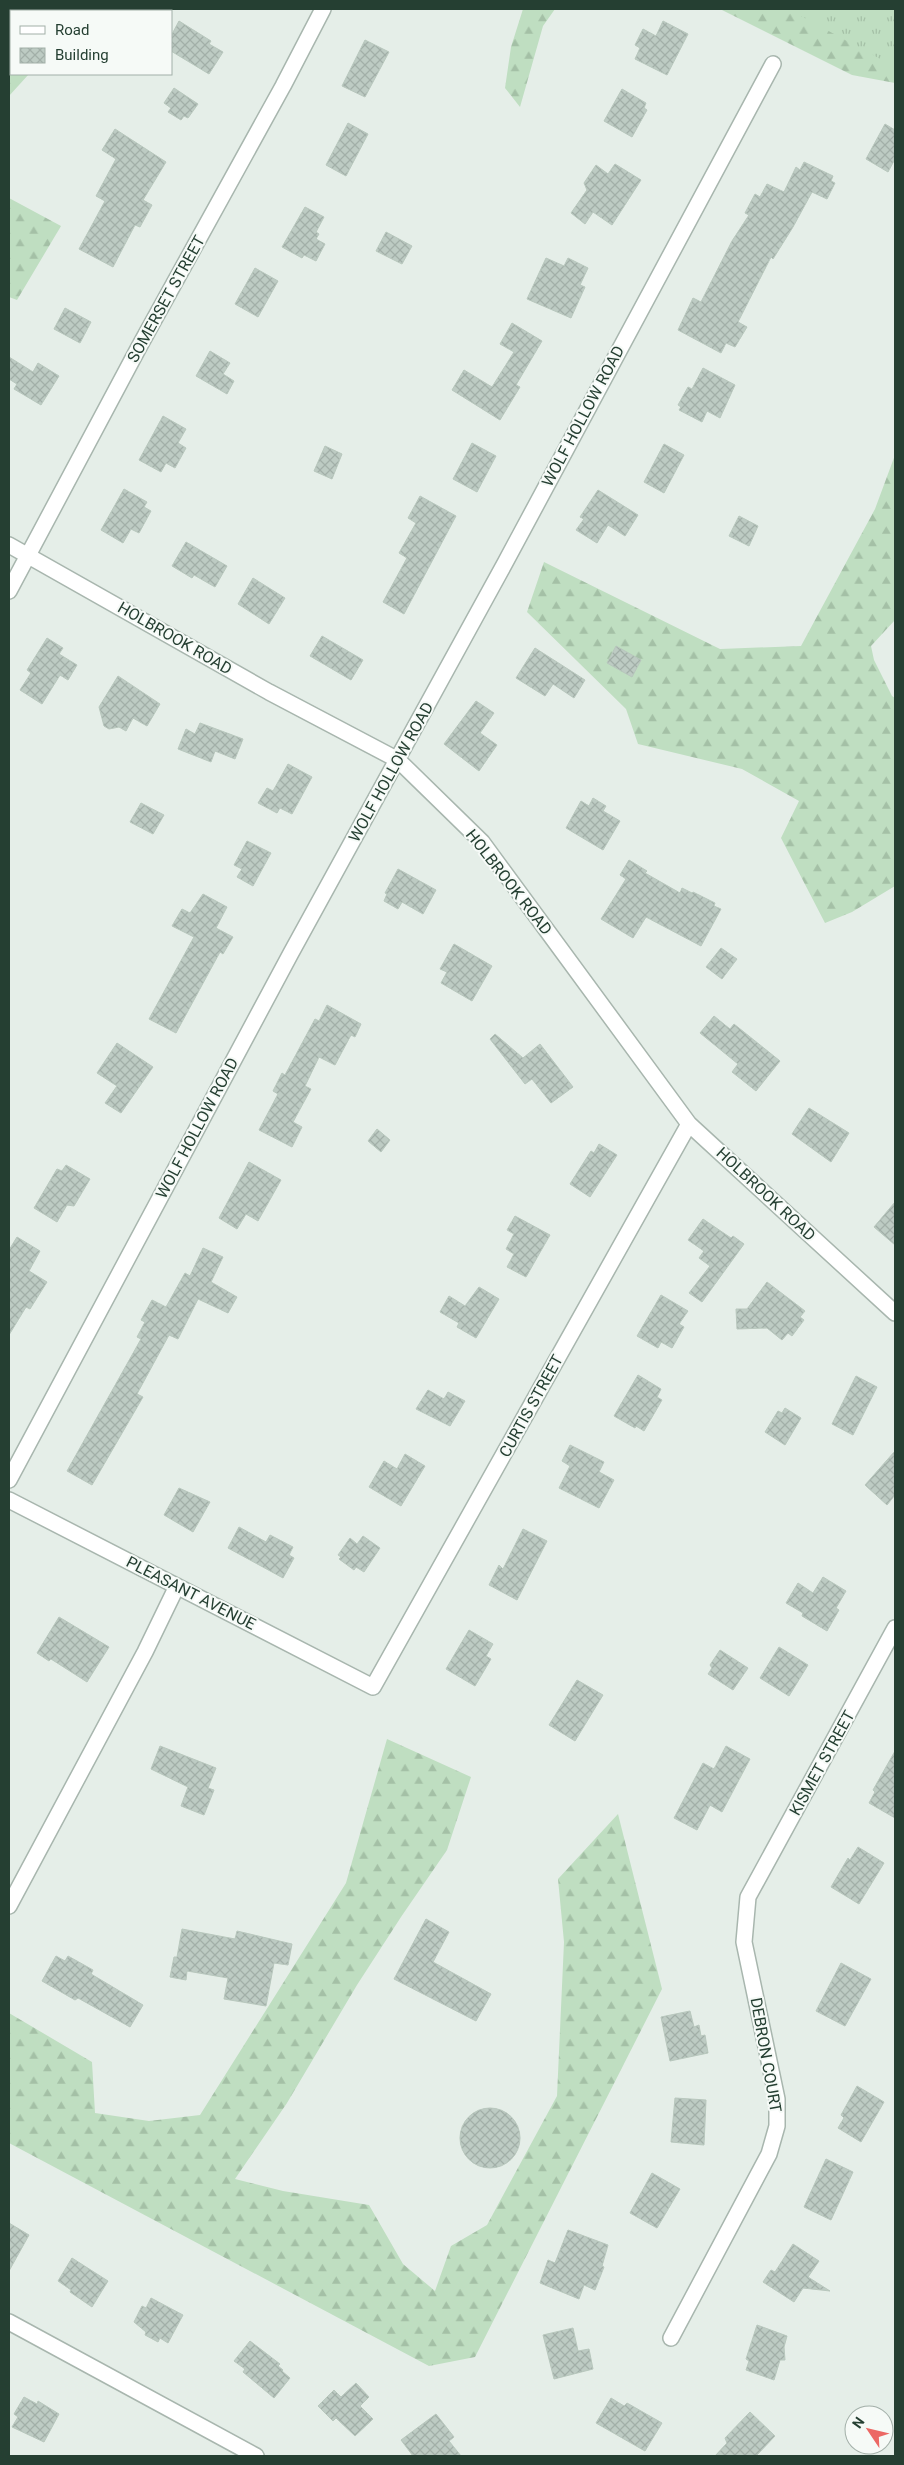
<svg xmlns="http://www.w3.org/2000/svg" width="904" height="2465" font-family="Roboto,sans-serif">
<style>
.grass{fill:url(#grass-tufts)}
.forest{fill:url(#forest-firs)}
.building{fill:url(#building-cross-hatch);stroke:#b8c7bd}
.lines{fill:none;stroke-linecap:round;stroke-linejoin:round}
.minor-casing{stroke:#a8b6ae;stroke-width:18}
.minor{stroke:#fff;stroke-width:15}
.labels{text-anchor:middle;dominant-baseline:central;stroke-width:4;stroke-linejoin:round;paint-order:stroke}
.street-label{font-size:16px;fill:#253f32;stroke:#f6faf7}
</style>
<defs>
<pattern id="grass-tufts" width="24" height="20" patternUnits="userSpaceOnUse" patternTransform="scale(1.25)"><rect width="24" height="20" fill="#bfdec1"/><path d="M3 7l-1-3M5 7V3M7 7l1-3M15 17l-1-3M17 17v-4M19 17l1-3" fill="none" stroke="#a4c0a6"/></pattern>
<pattern id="forest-firs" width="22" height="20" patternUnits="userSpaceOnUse" patternTransform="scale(1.25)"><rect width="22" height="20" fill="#bfdec1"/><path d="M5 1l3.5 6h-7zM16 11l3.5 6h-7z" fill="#a4c0a6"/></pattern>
<pattern id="building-cross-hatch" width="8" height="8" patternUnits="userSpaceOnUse" patternTransform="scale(1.25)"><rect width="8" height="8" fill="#bdcbc3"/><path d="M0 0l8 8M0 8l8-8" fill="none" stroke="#a2afa8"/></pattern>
</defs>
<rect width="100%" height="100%" fill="#e5eee8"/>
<path class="grass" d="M760,9H895V82Z"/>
<path class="forest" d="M9,9H123V11H11V74H29L9,96Z
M523,9H555L543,26L520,107L505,88L511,47Z
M720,9H788L895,67V83L852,75Z
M9,198L61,226L17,300L9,297Z
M895,455V620L871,646L874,660L892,696L895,698V886L852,912L825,923L781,838L799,801L742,769L638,744L626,709L527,612L544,562L720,649L801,646L875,509Z
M387,1739L471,1777L447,1850L401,1917L357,1985L287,2103L235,2179L283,2191L369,2205L403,2264L435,2291L451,2246L487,2225L557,2096L564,1942L558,1879L618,1814L662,1989L475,2357L429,2366L9,2143V2013L92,2062L95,2113L149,2121L200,2115L346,1883Z"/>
<path class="building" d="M179,21L211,41L209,44L223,52L209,74L171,51V36Z
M663,21L688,34L667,75L635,59L640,48L635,45L643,29L656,36Z
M365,40L389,52L365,97L342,86Z
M174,88L198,104L188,118L184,116L181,120L168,112L171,108L164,103Z
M622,89L646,103L644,108L647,110L632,137L604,121Z
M348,123L368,134L346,176L326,165Z
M885,124L895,130V159L888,172L866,159Z
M115,129L166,162L143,200L152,205L140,227L135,225L113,267L79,249L105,201L96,196L116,159L102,150Z
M804,162L833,176L831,181L835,183L827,199L812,192L793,227L773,259L771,257L738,322L747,327L735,347L726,343L721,353L678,330L693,298L701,302L732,241L749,215L745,213L755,194L760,197L767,184L784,192L796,167L800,170Z
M615,164L641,180L612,225L593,212L585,224L571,213L587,190L584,183L596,165L608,174Z
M305,207L324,217L316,232L319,234L316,239L325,244L316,261L304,255L302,258L282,247Z
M386,232L412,246L402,264L376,251Z
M546,258L564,266L568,258L588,268L580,285L585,287L571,318L527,299Z
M255,268L278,281L258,317L235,304Z
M65,308L91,322L80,343L54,329Z
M512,323L542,341L516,385L520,387L500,420L452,390L464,370L492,387L514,352L500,344Z
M210,351L230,363L223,374L234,381L227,394L196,376Z
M9,357L33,372L38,363L59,376L41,405L14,389L17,384L9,379Z
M703,368L735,385L720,418L707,411L702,422L679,410L681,407L678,405L688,387L692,389Z
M163,416L186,429L178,443L186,448L175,468L166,463L161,472L139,460Z
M472,443L496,456L477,492L453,479Z
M664,444L684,455L664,493L644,482Z
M325,446L342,454L332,479L314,471Z
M124,489L147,502L144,507L151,511L139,533L131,529L123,543L101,530Z
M598,490L638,515L625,536L608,525L597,543L576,530L584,519L580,517Z
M420,496L456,516L404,614L383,602L407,558L399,553L416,523L408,518Z
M739,516L758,526L749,546L729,536Z
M186,542L227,566L215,587L194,575L192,578L172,566Z
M253,578L285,598L269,624L238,604Z
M322,636L363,660L351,680L310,656Z
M47,638L63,648L59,654L77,665L68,680L60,675L42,704L20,690L31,673L27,670Z
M616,646L641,660L632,677L607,663Z
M535,648L585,680L574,698L553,684L545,696L516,678Z
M118,676L160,704L147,726L133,718L126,731L119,727L109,729L104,726L99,707Z
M476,701L494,713L480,733L497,745L479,771L444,744Z
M200,723L243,739L235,759L215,751L211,762L178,749L186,729L195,734Z
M288,764L312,777L292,814L280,808L277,813L258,803L267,788L273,791Z
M593,798L606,806L603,811L620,821L603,850L566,828L581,801L589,806Z
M141,803L164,815L153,834L130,822Z
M247,841L271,853L253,886L237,877L242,869L234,865Z
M629,860L647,871L645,873L680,893L682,888L692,893L693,892L715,903L714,906L721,909L701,946L646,917L633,938L601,919L626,879L620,875Z
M398,869L436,890L423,914L402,902L398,909L384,901L387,894L385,893Z
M203,894L227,907L216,928L233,937L223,954L220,952L176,1033L149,1019L194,937L172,926L182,909L190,913Z
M454,944L492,966L472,1001L441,983L447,972L440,969Z
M721,948L737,959L722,979L706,967Z
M327,1005L361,1024L355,1037L351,1035L335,1065L319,1057L305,1086L311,1089L293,1122L302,1127L292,1147L259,1130L278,1094L273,1091L282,1073L285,1075L315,1019L319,1021Z
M714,1016L730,1029L734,1024L780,1061L756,1091L732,1072L738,1064L700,1033Z
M495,1034L523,1058L540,1044L573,1087L551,1103L532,1079L525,1084L490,1039Z
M117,1043L153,1067L121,1113L105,1103L117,1086L97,1073Z
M809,1108L849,1133L831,1162L792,1134Z
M377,1129L390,1140L381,1152L368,1141Z
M599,1144L617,1155L590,1197L570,1184L591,1151L594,1153Z
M249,1162L281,1180L258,1221L246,1214L237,1229L219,1218Z
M66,1165L90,1179L74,1206L67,1205L57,1222L34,1208L57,1169L62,1171Z
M895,1202V1245L874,1227Z
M515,1216L550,1235L526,1277L507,1267L514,1254L506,1249L514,1234L507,1230Z
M703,1219L731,1238L733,1236L744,1244L702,1302L689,1293L710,1266L699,1258L704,1251L688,1240Z
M17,1237L40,1251L29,1271L47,1282L30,1309L26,1307L9,1335V1250Z
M203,1248L223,1257L211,1282L237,1297L228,1313L198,1299L178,1339L169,1335L137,1394L143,1397L92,1485L67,1471L141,1339L137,1337L145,1322L141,1320L152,1300L166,1307L185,1273L190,1276Z
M767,1282L805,1311L800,1317L804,1320L792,1336L788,1333L782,1340L767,1328L737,1329L736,1309H747Z
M479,1287L499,1299L476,1338L457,1327L459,1323L440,1312L449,1296L465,1306Z
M661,1295L688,1311L679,1324L684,1327L672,1348L661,1342L658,1348L637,1336Z
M638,1375L661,1389L657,1397L662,1400L644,1431L636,1426L635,1428L614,1416Z
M856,1376L877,1387L853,1435L832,1424Z
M428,1390L444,1399L448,1392L465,1401L450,1426L416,1409Z
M785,1408L801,1418L785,1445L765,1432L778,1411L782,1413Z
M570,1445L604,1462L599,1472L614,1480L599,1508L559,1488L570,1466L562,1461Z
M895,1451V1495L887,1505L865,1485Z
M405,1454L425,1466L401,1506L369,1487L384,1461L397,1469Z
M179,1488L210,1502L193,1532L164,1515Z
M239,1527L266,1542L270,1535L293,1547L289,1555L294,1558L283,1578L228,1548Z
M523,1529L547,1541L517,1600L489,1585L499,1565L503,1569Z
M363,1536L380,1548L364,1572L356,1567L354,1570L339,1559L341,1557L338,1555L350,1538L357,1544Z
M823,1577L846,1591L836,1608L839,1610L827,1631L802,1616L803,1613L786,1603L798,1583L813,1593Z
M59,1617L109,1647L87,1682L51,1659L49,1661L37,1653Z
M469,1630L493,1644L486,1656L491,1659L475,1686L446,1669Z
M779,1647L808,1665L789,1696L760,1678Z
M720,1650L748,1668L733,1690L708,1674L712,1668L710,1665Z
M577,1680L603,1695L575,1741L549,1725Z
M160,1746L216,1768L208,1788L214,1790L204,1815L181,1806L188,1787L151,1769Z
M726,1746L750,1759L722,1812L710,1805L697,1830L674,1818L703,1763L714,1769Z
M895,1751V1818L869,1803L875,1792L873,1790Z
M858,1847L884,1863L859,1904L831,1887L848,1858L850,1860Z
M426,1919L449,1932L433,1962L491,1994L476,2021L394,1979Z
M182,1929L235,1939L237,1931L292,1944L288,1965L274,1963L266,2006L224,1999L228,1978L187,1971L186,1980L170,1977L174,1957H177Z
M56,1956L65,1961L68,1956L93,1970L91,1974L143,2005L130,2027L78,1998L75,2000L42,1981Z
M841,1963L871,1979L845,2026L816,2011Z
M690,2011L694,2027L699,2025L701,2036L705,2035L708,2053L670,2061L661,2017Z
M857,2086L884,2102L861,2142L838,2128L844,2118L841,2115Z
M675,2098L706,2100L704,2145L671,2142Z
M460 2138a30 30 0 1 1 60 0a30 30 0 1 1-60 0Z
M826,2159L853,2172L831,2220L804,2207Z
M652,2173L680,2189L657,2228L630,2213Z
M9,2223L29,2235L9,2271Z
M568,2230L608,2245L602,2266L604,2267L595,2290L584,2285L579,2299L540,2283L548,2260L555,2263Z
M793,2244L819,2261L808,2277L830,2291L803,2288L794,2302L763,2282L771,2270L775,2272Z
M72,2258L108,2281L92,2307L70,2292L71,2290L58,2281Z
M151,2298L183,2315L168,2343L160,2338L158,2342L145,2335L146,2332L134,2322L142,2306L146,2308Z
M757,2325L787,2336L784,2347L785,2360H780L774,2380L746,2370L749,2361L746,2359Z
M573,2328L578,2351L589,2349L593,2369L554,2379L543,2335Z
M250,2341L280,2364L278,2366L283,2370L282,2371L290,2378L274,2398L243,2372L245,2369L234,2361Z
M356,2383L369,2397L360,2406L373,2419L355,2436L336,2418L333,2421L318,2406L334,2390L341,2397Z
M24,2397L37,2404L38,2401L59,2414L44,2442L12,2427L18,2417L14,2414Z
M611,2398L624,2406L627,2403L662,2423L645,2451L596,2423Z
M750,2412L775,2436L756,2456H715L727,2443L725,2438Z
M436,2414L454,2437L449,2441L461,2456H413L401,2440Z"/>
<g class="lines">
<defs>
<path id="minor" d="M9,545L269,692L398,760L482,842L689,1124L895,1313
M9,591L139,347L283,86L323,9
M9,1480L291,953L505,563L773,64
M9,1500L373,1687L689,1124
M9,1906L145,1652L177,1586
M9,2322L256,2456
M671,2338L769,2154L777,2126V2099L744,1942L748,1897L895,1628"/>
</defs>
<use href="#minor" class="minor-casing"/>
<use href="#minor" class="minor"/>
</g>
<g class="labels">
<g class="street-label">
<text transform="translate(166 299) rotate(-61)">SOMERSET STREET</text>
<text transform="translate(583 416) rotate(-62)">WOLF HOLLOW ROAD</text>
<text transform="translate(175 638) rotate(30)">HOLBROOK ROAD</text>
<text transform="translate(391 772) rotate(-61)">WOLF HOLLOW ROAD</text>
<text transform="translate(509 882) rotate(52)">HOLBROOK ROAD</text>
<text transform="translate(197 1128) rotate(-62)">WOLF HOLLOW ROAD</text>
<text transform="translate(766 1194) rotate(43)">HOLBROOK ROAD</text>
<text transform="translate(531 1406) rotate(-61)">CURTIS STREET</text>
<text transform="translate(191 1593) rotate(27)">PLEASANT AVENUE</text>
<text transform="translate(822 1763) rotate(-61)">KISMET STREET</text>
<text transform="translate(766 2055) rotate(80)">DEBRON COURT</text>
</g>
</g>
<rect width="904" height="2465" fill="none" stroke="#253f32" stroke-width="20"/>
<rect x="10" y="10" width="162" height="65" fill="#f6faf7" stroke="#a2afa8"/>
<rect x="20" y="26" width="25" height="8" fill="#ffffff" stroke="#a2afa8"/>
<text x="55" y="35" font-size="15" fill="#253f32">Road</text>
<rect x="20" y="48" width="25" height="15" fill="url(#building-cross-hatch)" stroke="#a2afa8"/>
<text x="55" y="60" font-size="15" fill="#253f32">Building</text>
<g transform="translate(869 2430) rotate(305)"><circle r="24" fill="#f6faf7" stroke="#a2afa8"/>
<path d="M0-4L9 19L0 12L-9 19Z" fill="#ec6864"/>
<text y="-8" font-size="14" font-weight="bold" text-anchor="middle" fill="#253f32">N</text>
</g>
</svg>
